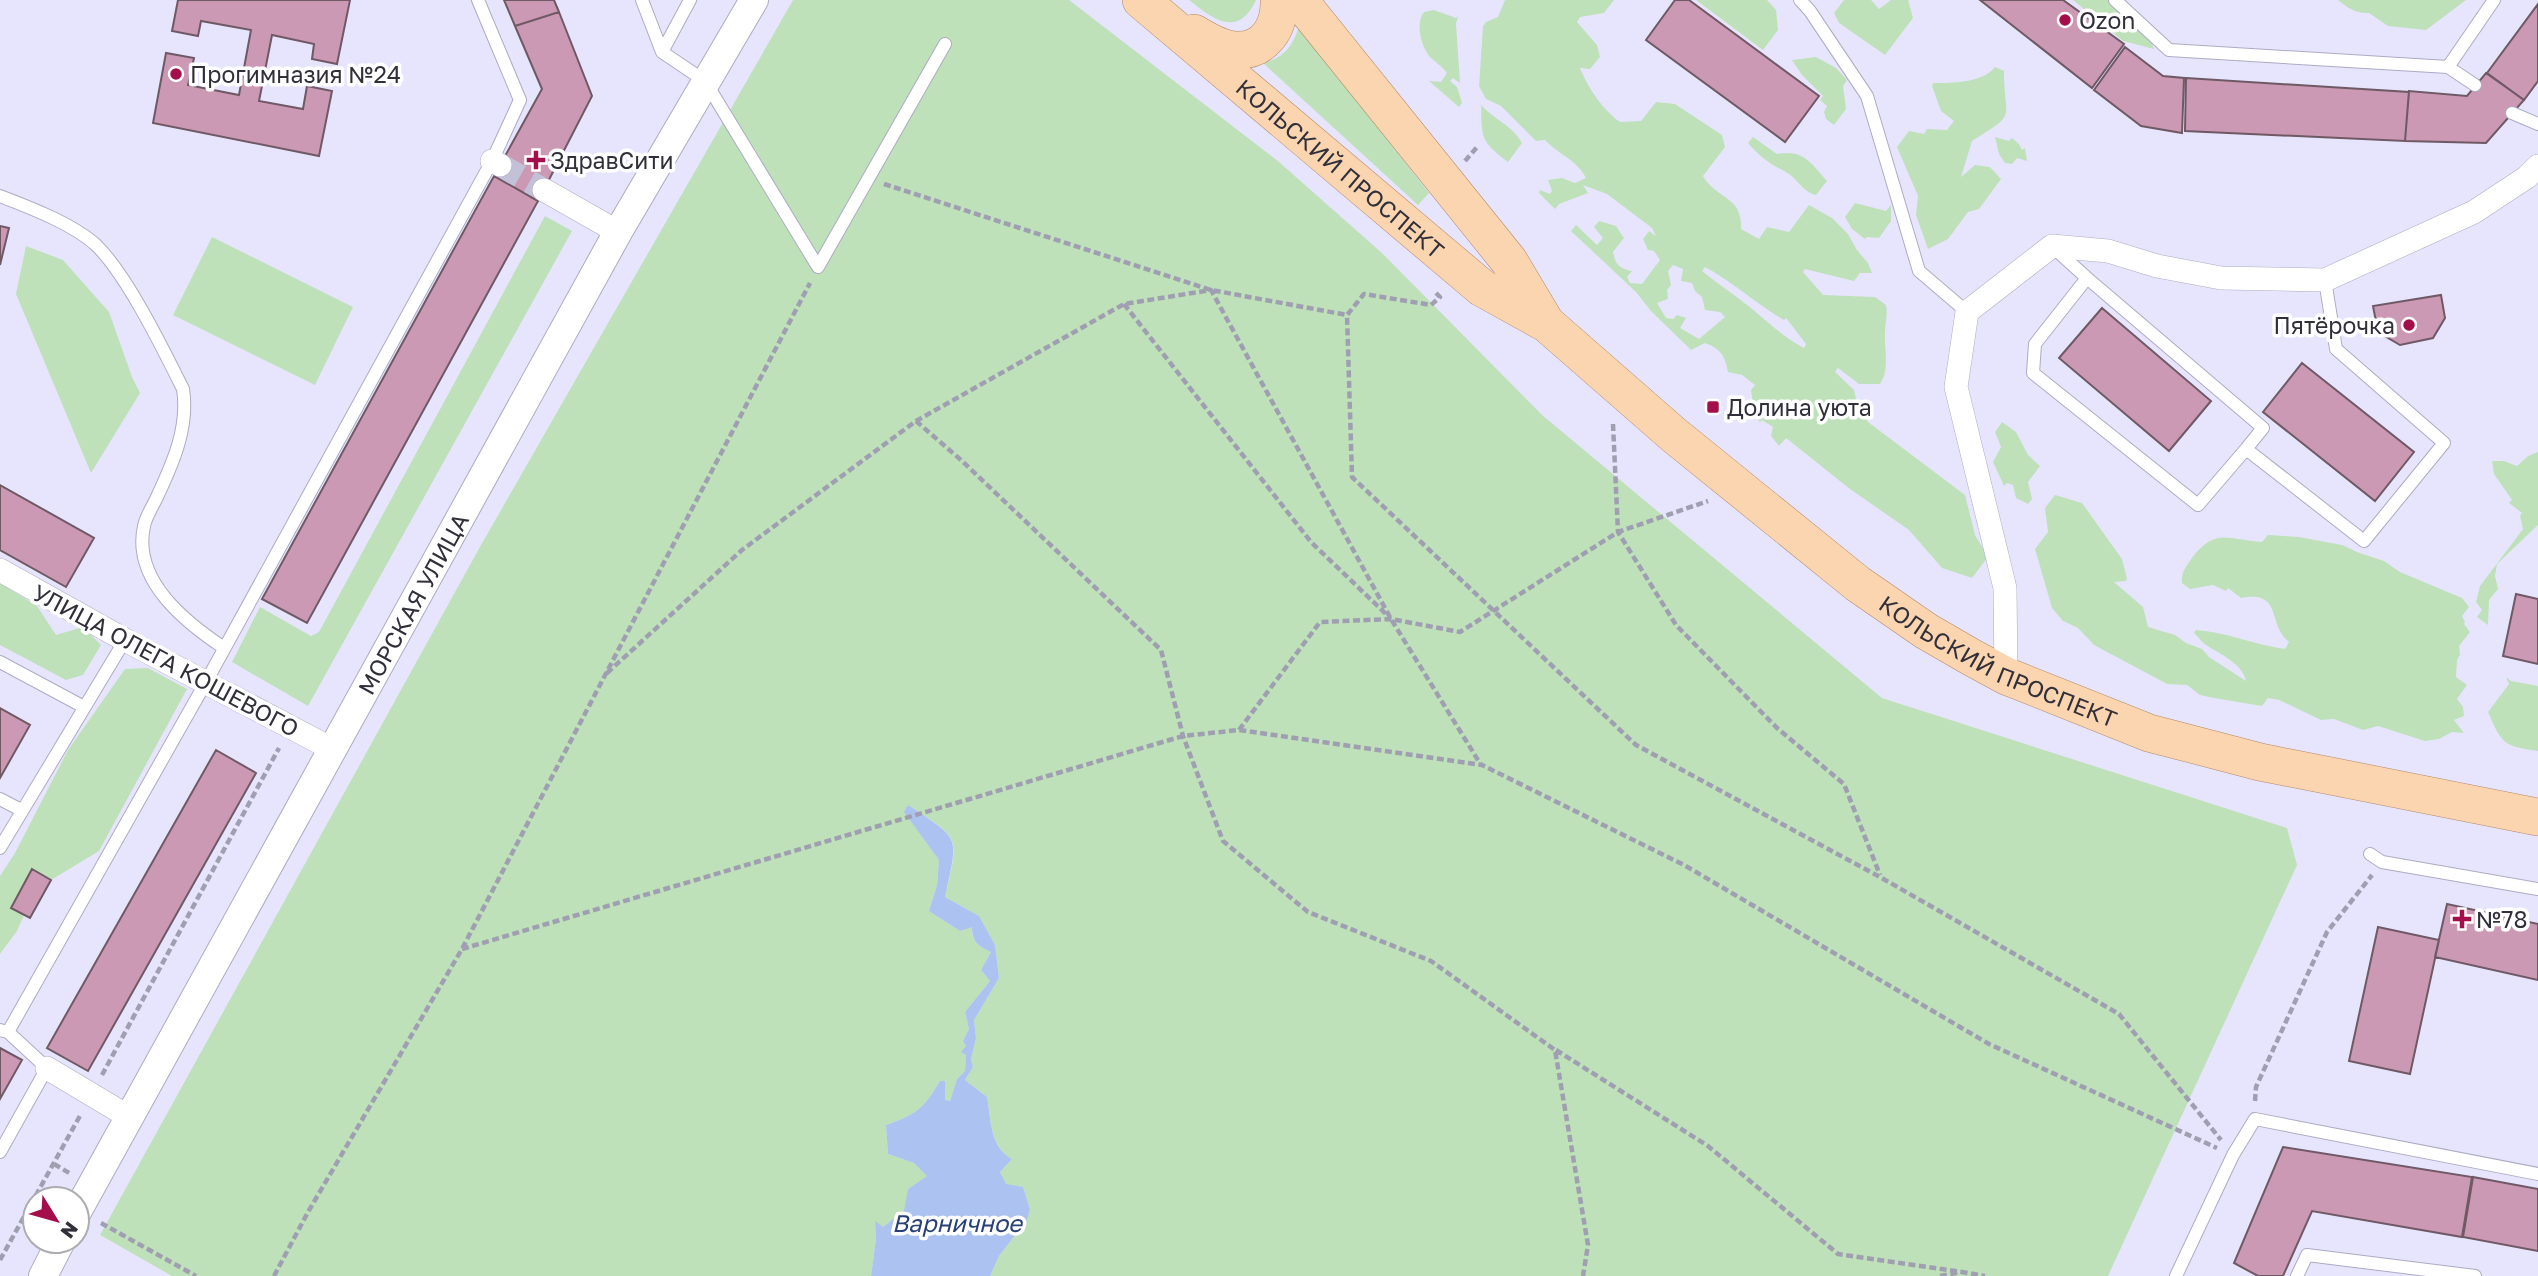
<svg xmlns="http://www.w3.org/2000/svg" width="2538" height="1276" font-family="'Golos Text',sans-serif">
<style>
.green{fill:#bee1ba;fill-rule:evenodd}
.water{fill:#acc2f0}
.building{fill:#cb99b4;stroke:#6f5965;stroke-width:2}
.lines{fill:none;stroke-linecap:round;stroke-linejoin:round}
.minor-tunnel{stroke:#c3c1d7;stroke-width:23;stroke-dasharray:23 11;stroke-linecap:butt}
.service-casing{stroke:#adabc3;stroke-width:14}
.minor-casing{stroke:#adabc3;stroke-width:24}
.tertiary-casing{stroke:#adabc3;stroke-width:30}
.primary-casing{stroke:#b28865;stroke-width:38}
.path{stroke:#a09fb2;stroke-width:4.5;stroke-dasharray:7 3.5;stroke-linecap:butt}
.service{stroke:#fff;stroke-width:12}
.minor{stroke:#fff;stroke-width:23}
.tertiary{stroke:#fff;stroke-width:28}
.primary{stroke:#fbd4b0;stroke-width:37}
.poi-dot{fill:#a40f4b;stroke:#fff;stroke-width:2.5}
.labels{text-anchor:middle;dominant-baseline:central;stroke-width:7;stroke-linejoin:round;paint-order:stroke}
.poi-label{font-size:23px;fill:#31303a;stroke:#fff;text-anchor:start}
.street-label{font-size:23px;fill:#31303a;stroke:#fff}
.water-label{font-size:24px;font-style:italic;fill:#294178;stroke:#fff}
</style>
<rect width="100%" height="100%" fill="#e7e5fe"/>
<path class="green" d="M793,0H1069L1279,162L1383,254L1542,415L1882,698L2287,828L2297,865L2108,1276H990L999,1256L1027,1220L1030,1209L1023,1187L1006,1185L1000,1172L1012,1159C990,1146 991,1120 987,1097L965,1080L973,1067L971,1059L976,1038L974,1020L999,978L995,945L979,916L945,897C959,835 962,840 908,805L905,813L939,860L937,885L929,911L960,931L972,926C971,942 978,946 991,952L981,970L990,981L965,1012L969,1029L963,1041L966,1046L962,1052L966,1055L965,1071L957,1079L950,1101L945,1100V1081H940C924,1108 916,1115 886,1125L888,1154L914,1163L928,1176L908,1189L905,1211L883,1227L875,1222L876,1239L871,1276H172L100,1235L481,545Z
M1189,0H1256C1238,39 1213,19 1189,0Z
M1505,0H1614L1604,13L1580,17L1577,22L1597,45L1600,57L1590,69L1580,68C1588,88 1603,110 1620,122L1641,121L1656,102L1675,104L1722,135L1725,147L1703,176C1716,199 1743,196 1741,229L1759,239L1767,227L1789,232L1809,205L1832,218L1848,234L1857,250L1868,263L1872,273H1860L1854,281L1805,269L1803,272L1823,295L1875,297L1886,305C1888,316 1885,323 1885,333C1884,349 1890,370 1880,384H1859L1838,368L1835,372L1854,390L1856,399L1868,422L1965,495L1975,535L1988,557L1972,578L1942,568L1909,530L1850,489L1786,438L1779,446L1771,436L1773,427L1762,420L1760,422L1749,410L1756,411V401L1753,404L1751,390L1755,385L1742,375L1728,372C1725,356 1721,349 1705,343L1691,350L1651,311L1636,292L1571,231L1576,225L1597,245L1603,238L1594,227L1599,221L1616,226L1624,238L1613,252C1616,265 1618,268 1632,271L1627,277L1630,283L1642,284L1660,260L1654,251L1648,250L1643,239L1649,231L1656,236L1652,228L1607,194L1583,185L1588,193L1559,204L1555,209L1539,193L1540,190L1550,194L1552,191L1548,180L1562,178L1575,183L1586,178C1577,160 1558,154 1545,140L1536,141L1501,106L1486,99L1479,86L1483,26L1486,22L1498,17ZM1673,265L1683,269L1681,281L1692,283L1695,291L1702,297L1705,310L1720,312L1725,317L1699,339L1680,328L1686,318L1677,315L1673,319L1666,318L1657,303L1668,299L1667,290L1671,285L1668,271ZM1705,267C1733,282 1756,304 1784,320L1786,318L1806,344L1804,348C1783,337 1769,323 1751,308C1735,295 1718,284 1702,271Z
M1696,0H1767L1776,10L1778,30L1763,50Z
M1844,0H1871L1879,9L1891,0H1908L1913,18L1885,55L1839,23L1834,13Z
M2073,0H2109L2148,34L2154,49L2123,41Z
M2338,0H2466L2426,30L2388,26L2369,13C2356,14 2348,8 2338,0Z
M1434,10L1456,18L1458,16L1456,24L1460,83L1453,78L1450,81L1457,87L1462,103L1459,107L1429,81L1441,82L1447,73C1442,66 1436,63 1430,57C1421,47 1415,23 1424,12Z
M1299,27L1429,193L1418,205L1263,63C1284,58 1292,47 1299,27Z
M1816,57L1836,68L1847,80L1843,86L1846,109L1834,125L1826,119L1824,112L1827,106L1820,100L1823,96L1802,75L1792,60Z
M1995,67L2004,71C2004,121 2019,112 1972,141L1961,177L1975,165L1990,167L2001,179L1979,209L1968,212L1948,239L1928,249L1916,215L1918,196L1897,147L1909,131L1924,134L1927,129L1947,130L1954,121L1941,111L1932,86L1933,83C1951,83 1983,83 1995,67Z
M1481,105C1495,120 1513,126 1522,143L1508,162C1480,141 1482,138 1481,105Z
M1753,137L1777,154C1804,149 1811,163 1827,181L1816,195C1802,192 1797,177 1784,171C1770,164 1759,156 1748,143Z
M1995,137L2009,141L2012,138L2019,144L2022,150L2025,148L2027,161L2017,158L2012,164L2005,163L1999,154Z
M1855,203L1886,211L1891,205V221L1879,238L1867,237L1865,239L1852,229L1845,217Z
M545,216L572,231L308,706L232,662L260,607L311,636L319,632Z
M212,237L353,307L315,385L173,315Z
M26,246L63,260L109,312L132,377L140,393L91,473L16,294Z
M2002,422L2016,432L2028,455L2040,466L2028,482L2032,499L2028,504L2016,498L2013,485L2007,483L2004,486L1993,462L2001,447L1995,432Z
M2538,452V525L2497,564L2495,576L2498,589L2489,600L2488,625L2477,617L2482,610L2476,602L2480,586L2523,529L2520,516L2522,513L2509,503L2512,500L2494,474L2492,461H2504L2517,466L2528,456Z
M2055,495L2082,503L2122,559L2127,579L2126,581L2114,582L2143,607L2148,627L2175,635L2186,643L2202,649L2209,657L2246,681C2243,664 2220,654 2206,645C2201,642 2198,636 2194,633L2196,630C2226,632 2255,645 2285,649L2289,642C2266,624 2284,590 2241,598L2228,588L2226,591L2213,585L2190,589L2182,583C2181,571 2186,567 2192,558C2216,527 2228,540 2262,542L2268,535L2299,537L2342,545L2357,552L2384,561L2400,572L2462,598L2469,607L2462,616L2465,622L2464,624L2470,632L2459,646L2460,655L2457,660L2456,677L2467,685L2457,699L2463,707L2464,716L2454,720L2464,733L2452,732L2439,739L2425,741L2378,726L2363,730L2334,719L2321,720L2279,700L2268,698L2262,706L2214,698L2200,695L2187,685L2167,684L2094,645L2078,628L2063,621L2052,608L2035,549L2048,532L2045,508Z
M0,583L37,606L56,635L83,627L101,645L83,675L66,680L0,645Z
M148,668L187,689L99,851L51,880L32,870L11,908L24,915L17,931L0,954V876L15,853L68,750L125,669Z
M2506,677L2511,681L2538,686V751C2503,746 2502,744 2488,712L2509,684Z"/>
<path class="water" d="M908,805C962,841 958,834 945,897L979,916L995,945L999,978L974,1020L976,1038L971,1059L973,1067L965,1080L987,1097C991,1120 990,1147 1012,1159L1000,1172L1006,1184L1023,1187L1030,1209L1027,1220L999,1256L990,1276H871L876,1239L875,1221L883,1227L904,1211L908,1189L927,1176L914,1163L888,1154L886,1125C916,1115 924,1108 940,1081H945V1100L950,1101L957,1079L965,1071L966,1055L961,1052L966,1046L963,1041L969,1029L965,1012L990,981L981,970L991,952C978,946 972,942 972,927L960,931L929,911L937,885L939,860L904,812Z"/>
<path class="building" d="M178,0H350L337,64L312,59L314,44L272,35L259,101L303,109L307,86L332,91L319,156L153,123L166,53L194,58L188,85L239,95L251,30L201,21L198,36L172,31Z
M504,0H554L559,12L515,26Z
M1675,0H1689L1819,96L1785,142L1646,40Z
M1980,0H2063L2124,44L2092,88Z
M2538,4V81L2524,100L2487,73Z
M559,12L592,96L538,201L494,176L542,89L515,26Z
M2125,47L2163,76L2184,78L2182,133L2141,126L2094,90Z
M2486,73L2524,100L2486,143L2405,141L2409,91L2467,96Z
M2186,78L2409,92L2405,141L2185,131Z
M494,176L538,201L307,623L262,599Z
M0,226L9,228L0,265Z
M2441,295L2445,318L2433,338L2400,345L2378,332L2373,306Z
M2102,308L2211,401L2169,451L2059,358Z
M2302,363L2414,452L2375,501L2263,412Z
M0,485L94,538L66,587L0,550Z
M2516,594L2538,599V664L2503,656Z
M0,708L30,725L0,778Z
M216,750L256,773L88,1071L47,1048Z
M32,869L51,880L30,918L11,908Z
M2447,904L2538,924V980L2435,957Z
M2378,927L2439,940L2410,1074L2349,1061Z
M0,1048L22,1060L0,1099Z
M2283,1147L2472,1177L2462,1237L2312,1211L2283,1276H2258L2234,1263Z
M2473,1177L2538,1189V1251L2463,1237Z"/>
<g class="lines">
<path class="minor-tunnel" d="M500,165L544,190"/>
<defs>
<path id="service" d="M642,0L662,52L705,81L818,267L945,44
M1800,0L1810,11L1867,96L1919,271L1967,312
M2115,0L2169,50L2448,67L2494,0
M662,52L690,0
M2448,67L2475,85
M2512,113L2538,124
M0,196C29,207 73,224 96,245C127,275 163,349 183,389C189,427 173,463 157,497C153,506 146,516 144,526C132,580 185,622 224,648
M2055,249L2087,278L2035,344L2033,373L2198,505L2246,449L2364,541L2444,443L2336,349L2325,280
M2087,278L2263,428L2246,449
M0,662L84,707
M0,799L21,810
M0,848L125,640
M2370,854L2382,862L2538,889
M8,1032L206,682L492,161L520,100L478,0
M0,1152L47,1068L8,1032L0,1030
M2176,1276L2233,1155L2255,1119L2538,1174
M2297,1276L2307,1255L2475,1276"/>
<path id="minor" d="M492,161L500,165
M544,190L618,232
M0,570L125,640L332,749
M2006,676L2005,588L1956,387L1967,312L2052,246L2108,251L2157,266L2221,278L2325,280L2474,212L2527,177L2538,166
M47,1068L129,1117"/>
<g id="tertiary">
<path id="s1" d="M77,1212L618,232L754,0"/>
<path d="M43,1276L61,1241"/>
</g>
<g id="primary">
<path id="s2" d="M1141,0L1482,288L1547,324L1674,435L1858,584L1926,631L1971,657L2006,676L2149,733L2260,762L2538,817"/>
<path d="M1299,0L1509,261L1546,323"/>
<path d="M1194,33C1206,40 1220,49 1235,50C1265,52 1280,27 1279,0"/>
</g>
</defs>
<use href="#service" class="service-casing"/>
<use href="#minor" class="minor-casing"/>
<use href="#tertiary" class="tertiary-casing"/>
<use href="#primary" class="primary-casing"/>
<path class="path" d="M1465,161L1478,146
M884,184L1211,290L1347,315
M1436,293L1440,297L1431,305L1364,294L1347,315L1352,477L1636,745L1880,877L2119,1014L2221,1140
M1124,304L1311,542L1388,616
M916,421L961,460L1161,650L1183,736L1223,841L1308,912L1431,961L1555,1050L1588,1245L1583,1276
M1613,424L1618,532L1676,625L1777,728L1844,784L1880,875
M607,673L742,550L916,421L1124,304L1211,290L1391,619L1481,765
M1239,730L1320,622L1391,619L1460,632L1618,532L1708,501
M462,949L1183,736L1239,730L1482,765L1684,865L1989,1044L2217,1148
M1556,1050L1708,1146L1838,1254L1962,1272
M102,1075L279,748
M2255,1101L2256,1087L2327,932L2372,875
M54,1164L71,1174
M101,1223L196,1276
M0,1260L81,1114
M274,1276L308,1212L462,949L810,283
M1940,1276L1962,1272L1985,1276"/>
<use href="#service" class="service"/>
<use href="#minor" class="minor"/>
<use href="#tertiary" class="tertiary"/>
<use href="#primary" class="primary"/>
</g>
<g class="poi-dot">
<circle cx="2065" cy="20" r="7"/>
<circle cx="176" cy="74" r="7"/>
<path d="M532.5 149.5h7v7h7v7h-7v7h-7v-7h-7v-7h7z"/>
<circle cx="2409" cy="325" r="7"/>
<rect x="1706" y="400" width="14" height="14" rx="3.5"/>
<path d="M2458.5 908.5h7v7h7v7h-7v7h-7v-7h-7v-7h7z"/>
</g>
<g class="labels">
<g class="poi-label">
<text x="2079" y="20">Ozon</text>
<text x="190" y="74">Прогимназия №24</text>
<text x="550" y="160">ЗдравСити</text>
<text x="2395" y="325" text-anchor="end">Пятёрочка</text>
<text x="1727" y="407">Долина уюта</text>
<text x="2476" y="919">№78</text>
</g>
<g class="street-label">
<text stroke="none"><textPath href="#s2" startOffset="261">КОЛЬСКИЙ ПРОСПЕКТ</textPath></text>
<text stroke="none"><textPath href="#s1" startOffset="695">МОРСКАЯ УЛИЦА</textPath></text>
<text stroke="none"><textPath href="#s2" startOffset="1087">КОЛЬСКИЙ ПРОСПЕКТ</textPath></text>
<text transform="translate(166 660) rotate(28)">УЛИЦА ОЛЕГА КОШЕВОГО</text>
</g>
<g class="water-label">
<text x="957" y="1222">Варничное</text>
</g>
</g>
<g transform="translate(56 1220) rotate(127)"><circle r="33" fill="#ffffff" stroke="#adacb0" stroke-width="2"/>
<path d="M0-5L12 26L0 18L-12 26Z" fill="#a40f4b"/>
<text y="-10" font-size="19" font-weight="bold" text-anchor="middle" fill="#31303a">N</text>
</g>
</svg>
